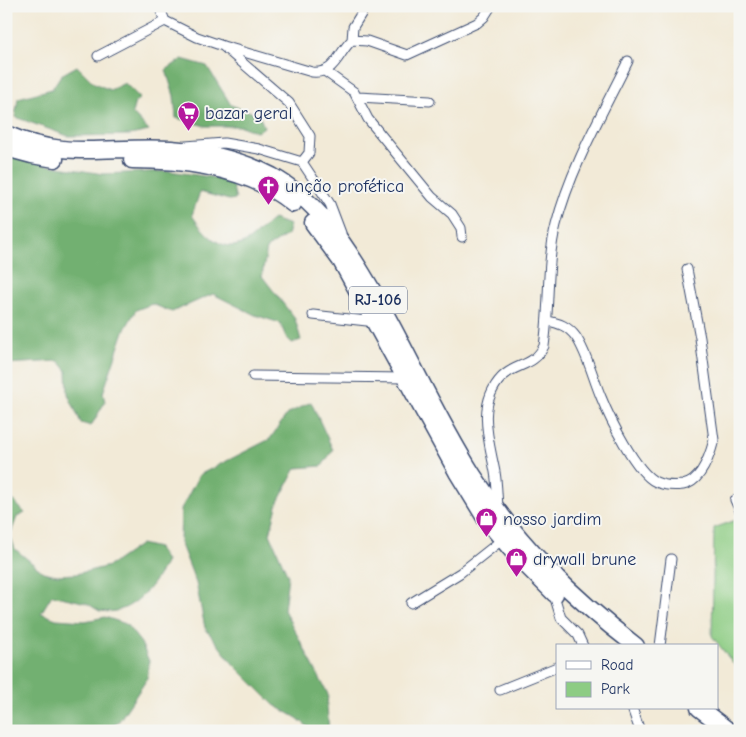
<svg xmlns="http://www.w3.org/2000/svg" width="746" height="737" font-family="'Comic Neue',sans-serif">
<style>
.green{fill:#8dcc83;stroke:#547e70}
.forest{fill:#72b071;stroke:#467068}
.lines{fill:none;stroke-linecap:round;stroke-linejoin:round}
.street-casing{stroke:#3b4b70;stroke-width:11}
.highway-casing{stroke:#3b4b70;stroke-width:19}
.street{stroke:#fff;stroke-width:9}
.highway{stroke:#fff;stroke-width:16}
.labels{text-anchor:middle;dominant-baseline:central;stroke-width:4;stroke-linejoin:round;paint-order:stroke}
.shield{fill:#f6f6f2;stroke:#5d6b8a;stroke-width:1}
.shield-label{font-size:16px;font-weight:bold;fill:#1b2f5e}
.poi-label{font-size:18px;fill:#1b2f5e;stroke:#f6f6f2;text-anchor:start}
</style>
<rect width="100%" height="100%" fill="#f6f6f2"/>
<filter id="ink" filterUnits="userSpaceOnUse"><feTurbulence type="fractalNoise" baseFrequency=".02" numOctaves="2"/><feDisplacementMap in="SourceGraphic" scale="10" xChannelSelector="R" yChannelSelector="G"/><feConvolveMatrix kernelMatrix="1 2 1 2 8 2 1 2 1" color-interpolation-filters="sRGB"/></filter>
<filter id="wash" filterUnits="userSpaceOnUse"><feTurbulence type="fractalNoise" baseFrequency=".0096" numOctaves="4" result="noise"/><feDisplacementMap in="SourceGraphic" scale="20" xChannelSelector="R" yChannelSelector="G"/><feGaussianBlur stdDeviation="1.12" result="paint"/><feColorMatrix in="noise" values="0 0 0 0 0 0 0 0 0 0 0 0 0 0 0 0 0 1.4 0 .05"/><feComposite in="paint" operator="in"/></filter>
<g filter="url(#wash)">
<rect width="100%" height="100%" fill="#f2ead7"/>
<path class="green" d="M736,520L740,527V672L712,636L714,528Z"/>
<path class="forest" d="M182,59L207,66L231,105L259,115L264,127L257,132L241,126H205L176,118L174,96L166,70Z
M77,66L94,83L110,90L125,83L140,98L135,102L132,113L149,131L130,135L68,136L15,117L18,98L52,89L61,75Z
M6,151L47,165L103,174L169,171L231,180L236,199L229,200L200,192L192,215C204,234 225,257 249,240C257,234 265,225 273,219L290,225L287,235L267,248L262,276L295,319L301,340L292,343L286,337L280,323L255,315L213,294L172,312L152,304L136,310L124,331L103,393L105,402L91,426L81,423L68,394L67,371L59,361L6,364Z
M311,402L333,450L322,466L296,468L278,502L270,534L288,576L284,610L328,694L327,706L329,731H313L297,718L274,705L234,665L205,628L196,583L180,542L181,509L199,475L270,439L287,414Z
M6,493L25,513L17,517L10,535L15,549L43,572L57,575L76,574L109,566L141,544L158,548L166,561C154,586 131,617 100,611C95,609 91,605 86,603C75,600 64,598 52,595L41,613L56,619L85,621L105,617L126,624L141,643L149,661L147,679L119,721L108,731H6Z"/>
</g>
<g filter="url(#ink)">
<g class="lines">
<defs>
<path id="street" d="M159,6L165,21L197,37L223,46L289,103L310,136L309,153L302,162
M352,40L353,27L366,6
M223,46L312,72C336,74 337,54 352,40L367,41L407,55L477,23L484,17L491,6
M98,56L165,21
M326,72L354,92L368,119L432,197L452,214L461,228L462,237
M358,97L430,101
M186,146L224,143L259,149L302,162L330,204L341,233
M313,315L376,322
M547,321C559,323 568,326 576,337C587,353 593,378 601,397C609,417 636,473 656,482C665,486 674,486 683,485C701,482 710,455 714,440L700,338L687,269
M253,376L406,378
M735,500L740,511
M498,507C497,495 497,483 495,472C489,440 476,404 502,377C516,363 534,367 544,346C550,306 546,264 556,225C571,167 602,114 628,61
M553,592L561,618L578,635L583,646
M411,603L460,573L503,539
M660,646L671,559
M500,690L557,667
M632,708L640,731"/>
<path id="highway" d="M6,134C67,161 109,145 171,149C205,152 241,160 272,176C316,200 343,241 368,283C405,345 434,414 473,475C517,544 572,597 636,646
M6,148L32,155L55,159
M132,160C186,160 250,168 293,204
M313,223L341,261L457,472L487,521L516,555L555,594
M699,708L729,731"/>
</defs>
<use href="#street" class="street-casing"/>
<use href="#highway" class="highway-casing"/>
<use href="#street" class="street"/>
<use href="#highway" class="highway"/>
</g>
</g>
<defs>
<symbol id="supermarket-pin" viewBox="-11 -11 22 30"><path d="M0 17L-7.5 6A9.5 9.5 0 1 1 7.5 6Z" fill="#b5179e" stroke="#f6f6f2"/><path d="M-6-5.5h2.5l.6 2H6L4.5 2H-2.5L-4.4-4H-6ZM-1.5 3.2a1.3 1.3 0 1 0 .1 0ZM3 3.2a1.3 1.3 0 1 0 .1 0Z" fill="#fff"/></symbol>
<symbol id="church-pin" viewBox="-11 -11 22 30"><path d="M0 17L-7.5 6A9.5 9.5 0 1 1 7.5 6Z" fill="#b5179e" stroke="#f6f6f2"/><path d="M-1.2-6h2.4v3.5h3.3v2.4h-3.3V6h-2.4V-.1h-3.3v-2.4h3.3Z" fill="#fff"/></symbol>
<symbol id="shop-pin" viewBox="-11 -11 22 30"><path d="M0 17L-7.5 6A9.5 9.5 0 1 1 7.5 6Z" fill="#b5179e" stroke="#f6f6f2"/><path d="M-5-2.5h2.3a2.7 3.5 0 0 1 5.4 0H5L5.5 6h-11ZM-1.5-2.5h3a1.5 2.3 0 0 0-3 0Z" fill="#fff"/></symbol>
</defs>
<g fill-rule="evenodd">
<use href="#supermarket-pin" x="176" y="100" width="25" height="34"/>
<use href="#church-pin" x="256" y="174" width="25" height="34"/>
<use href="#shop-pin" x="474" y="506" width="25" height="34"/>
<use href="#shop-pin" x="504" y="546" width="25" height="34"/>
</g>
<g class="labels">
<rect class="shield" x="349" y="286.5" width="58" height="27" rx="4"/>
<g class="shield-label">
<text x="378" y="300">RJ-106</text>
</g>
<g class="poi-label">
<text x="205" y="113">bazar geral</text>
<text x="285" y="186">unção profética</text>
<text x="503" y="519">nosso jardim</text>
<text x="533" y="559">drywall brune</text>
</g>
</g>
<rect width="746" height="737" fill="none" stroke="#f6f6f2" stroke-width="25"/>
<rect x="556" y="644" width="162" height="65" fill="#f6f6f2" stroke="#9ea6b7"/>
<rect x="566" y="661" width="25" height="8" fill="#ffffff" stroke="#9ea6b7"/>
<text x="601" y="670" font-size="15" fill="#1b2f5e">Road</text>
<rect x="566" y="682" width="25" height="15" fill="#8dcc83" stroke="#9ea6b7"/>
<text x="601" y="694" font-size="15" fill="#1b2f5e">Park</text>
</svg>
